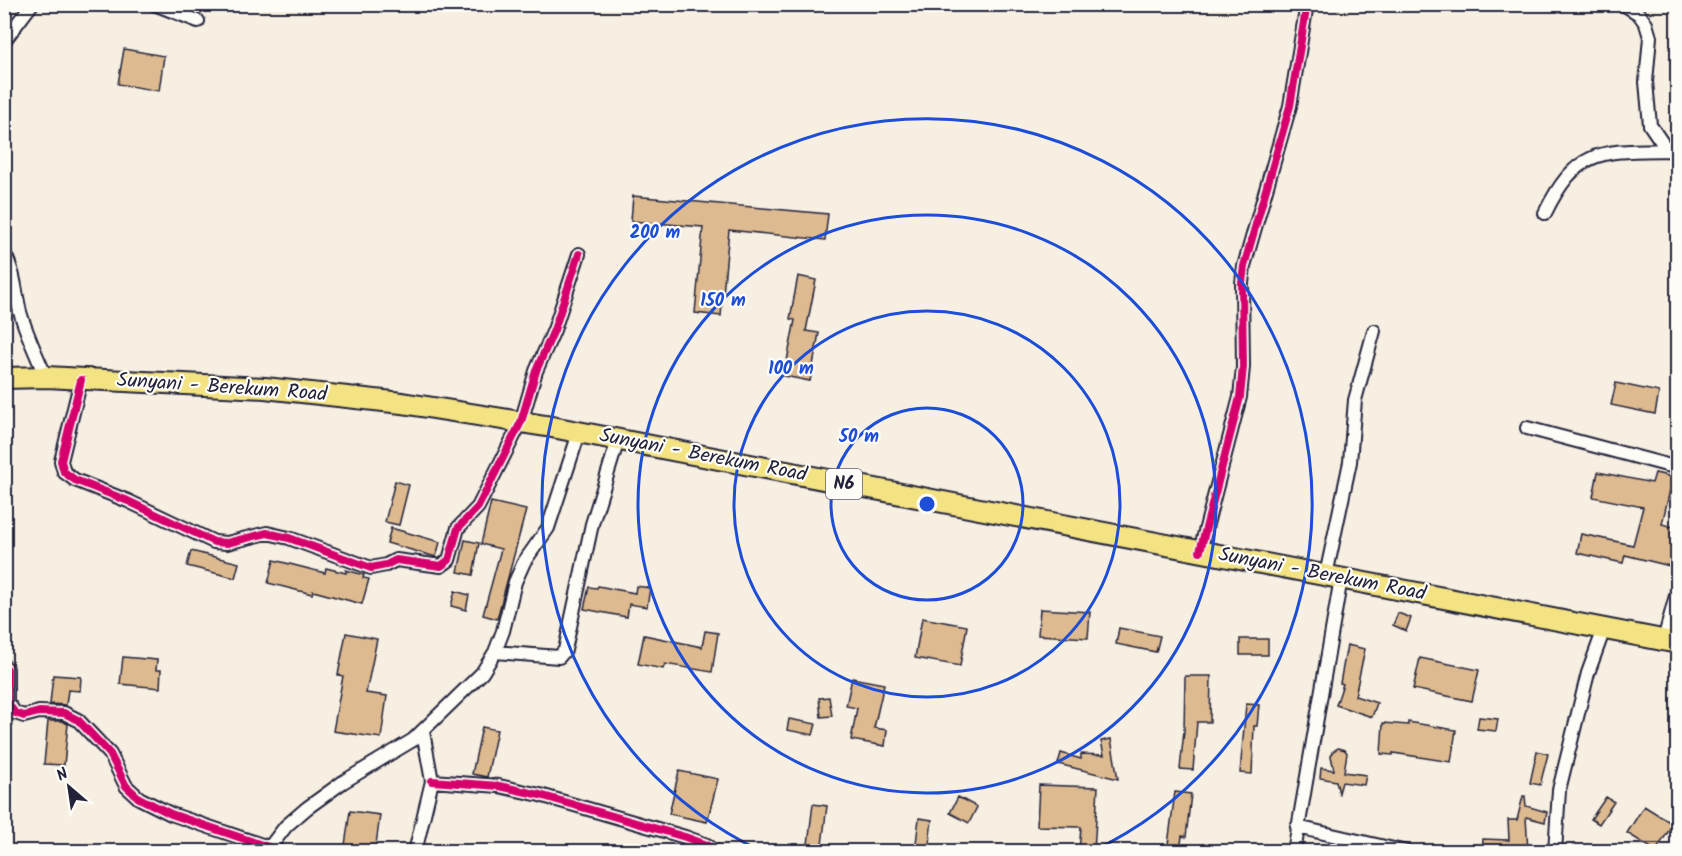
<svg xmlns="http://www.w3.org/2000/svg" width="1682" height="856" font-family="Kalam,sans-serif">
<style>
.building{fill:#ddba8f;stroke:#22223b;stroke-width:1.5}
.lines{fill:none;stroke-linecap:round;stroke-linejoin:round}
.street-casing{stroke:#22223b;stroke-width:16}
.primary-casing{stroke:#22223b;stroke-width:24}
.street{stroke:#fdfcf7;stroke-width:12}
.primary{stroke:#f4e382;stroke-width:20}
.cycleway-casing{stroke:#fdfcf7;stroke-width:11}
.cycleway{stroke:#d6006c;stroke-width:8}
.ring{fill:none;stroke:#1d4ed8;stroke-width:3}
.labels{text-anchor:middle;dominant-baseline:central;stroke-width:4.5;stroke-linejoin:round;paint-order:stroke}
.shield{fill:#fdfcf7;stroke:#646373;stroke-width:1.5}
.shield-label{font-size:18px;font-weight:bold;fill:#22223b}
.street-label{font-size:20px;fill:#22223b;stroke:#fdfcf7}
.centre{fill:#1d4ed8;stroke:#fdfcf7;stroke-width:3}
.ring-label{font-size:18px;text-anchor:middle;font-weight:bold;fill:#1d4ed8;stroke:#fdfcf7;stroke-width:4.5;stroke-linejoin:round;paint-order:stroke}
</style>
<rect width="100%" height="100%" fill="#f7efe2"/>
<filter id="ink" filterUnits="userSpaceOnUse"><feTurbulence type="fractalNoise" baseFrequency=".0167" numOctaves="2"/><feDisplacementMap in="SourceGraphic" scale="12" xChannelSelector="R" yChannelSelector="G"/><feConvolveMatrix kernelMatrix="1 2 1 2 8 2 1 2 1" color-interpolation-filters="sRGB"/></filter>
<g filter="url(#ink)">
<path class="building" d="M124,49L164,56L159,91L118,84Z
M633,196L828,214L825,240L729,230L721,316L695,313L703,227L631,221Z
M798,276L816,280L806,331L819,333L810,381L784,376L795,320L790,319Z
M1616,383L1659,392L1655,414L1611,405Z
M1598,472L1652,483L1655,473L1673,477L1662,524L1677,528V550L1674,567L1625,555L1623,563L1577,553L1581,534L1633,545L1643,507L1593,497Z
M395,481L409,485L399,525L385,522Z
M491,502L526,510L497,619L483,615L501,549L481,544Z
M391,528L440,542L436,557L387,543Z
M465,540L479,543L473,575L458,572Z
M191,551L239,563L235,578L187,566Z
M274,560L325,573L326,568L346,573V570L364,575L363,578L369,579L362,604L313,591L312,594L268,583Z
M598,586L635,593L636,586L650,588L647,607L629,604L627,617L584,609L589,587L597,588Z
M455,591L469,595L466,610L451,606Z
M1040,609L1090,612L1088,638L1038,635Z
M1398,613L1411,618L1406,631L1393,625Z
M922,618L967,626L960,666L915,658Z
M1119,628L1160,636L1156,652L1116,644Z
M705,631L718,633L712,672L665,664L663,669L638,664L644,635L702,647Z
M346,633L377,639L366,693L387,696L381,738L333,731L343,676L338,675Z
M1240,639H1268V655H1240Z
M1347,645L1365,649L1355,696L1377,703L1372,717L1336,705L1343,684L1340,683Z
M123,657L157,660L156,670H161L160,688L120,684Z
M1420,658L1479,670L1472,701L1413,689Z
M53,675L81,677L80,691L68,690L66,705L50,704Z
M1185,676H1211L1210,722H1197L1193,770L1180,769L1184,731Z
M852,678L884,684L874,728L887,730L885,746L851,740L857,708L846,706Z
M829,697L832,716L821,717L819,698Z
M1246,704L1259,705L1257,726H1254L1252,774L1240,773Z
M1479,717L1498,719L1496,731L1477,729Z
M789,719L816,724L813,735L787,730Z
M48,721H62L68,724L64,765L44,764Z
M1408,722L1456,730L1451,762L1393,753V755L1381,754L1383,723L1408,725Z
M482,727L497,730L487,777L472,774Z
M1111,739L1118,779L1058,764L1061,753L1081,759V754L1104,755L1101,741Z
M1338,748L1345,750L1347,753L1344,772L1366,775L1364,785L1342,782L1339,793L1336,781L1320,778L1321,768L1334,770L1331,756L1332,752Z
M1537,751L1548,754L1540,785L1530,783Z
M679,771L718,779L707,822L669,814Z
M1039,785L1098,787L1094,852H1079L1081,827L1037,826Z
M1175,792L1191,794L1186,837L1182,836L1180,852H1167Z
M1523,796H1525L1526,806L1547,812L1545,822L1526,817L1528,852H1482L1483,839L1509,840L1508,820H1517Z
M958,797L977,807L969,823L950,813Z
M1606,797L1614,802L1599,824L1591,819Z
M813,804L827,806L821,852H807Z
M1644,806L1673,824L1656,851L1627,833Z
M350,811L380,815L375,852H344Z
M919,818L932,820L928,852H915Z"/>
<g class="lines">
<defs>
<path id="street" d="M154,4L198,21
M1623,4L1639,14L1646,24L1650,37L1646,82L1650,125L1667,150L1678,153
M4,41L32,4
M1545,213C1577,148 1601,151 1667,150
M4,253C15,272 15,291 20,312C27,335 36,355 46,377
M81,380L61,461L64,472L75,480L128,501L214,542L227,543L267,533L289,538L371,568L386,565L396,560L441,566L449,560L458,528L478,507L521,422L536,371L554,330L579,254
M1527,428L1678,468
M1200,551L1240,397L1243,367L1242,283L1244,266L1290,106L1307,4
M1326,575L1350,462L1355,400L1374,331
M1664,640L1678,588
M495,652L559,657L565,650L592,524L618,440
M4,666L7,669V702L15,713L24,716L39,712L64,713L78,720L110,754L126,786L139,798L171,814L268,847
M432,781L499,786L540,795L685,837L707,845L716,852
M1297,827L1407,852
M266,852L286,826L307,808L343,782L413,740L482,673L495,652L503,631L515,582L524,562L548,528L579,433
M415,852L432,781L423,732
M1294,852L1341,578
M1555,852L1559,790L1588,673L1604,629"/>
<path id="primary" d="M4,378L46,377L265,388L402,403L552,427L1678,643"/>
</defs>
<use href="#street" class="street-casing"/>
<use href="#primary" class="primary-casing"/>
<use href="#street" class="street"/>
<use href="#primary" class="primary"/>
<defs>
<path id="cycleway" d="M81,380L61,461L64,472L75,480L128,501L214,542L227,543L267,533L289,538L371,568L386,565L396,560L441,566L449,560L458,528L478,507L521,422L536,371L554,330L579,254
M1200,551L1240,397L1243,367L1242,283L1244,266L1290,106L1307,4
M4,666L7,669V702L15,713L24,716L39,712L64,713L78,720L110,754L126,786L139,798L171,814L268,847
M432,781L499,786L540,795L685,837L707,845L716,852"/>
</defs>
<use href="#cycleway" class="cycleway-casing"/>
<use href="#cycleway" class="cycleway"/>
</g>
</g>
<g class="ring">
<circle cx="927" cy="504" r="96"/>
<circle cx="927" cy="504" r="193"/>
<circle cx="927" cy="504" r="289"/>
<path d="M761 851A385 385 0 1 1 1093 851"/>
</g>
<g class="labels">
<rect class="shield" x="826" y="469" width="36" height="30" rx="4.5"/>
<g class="shield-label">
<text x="844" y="484">N6</text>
</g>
<g class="street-label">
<text transform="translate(222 388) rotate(4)">Sunyani - Berekum Road</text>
<text transform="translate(703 456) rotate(11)">Sunyani - Berekum Road</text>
<text transform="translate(1322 575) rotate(11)">Sunyani - Berekum Road</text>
</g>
</g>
<circle cx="927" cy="504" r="9" class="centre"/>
<g class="ring-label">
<text x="655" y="238">200 m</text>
<text x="723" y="306">150 m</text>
<text x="791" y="374">100 m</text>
<text x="859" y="442">50 m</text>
</g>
<rect width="1682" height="856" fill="none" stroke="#fdfcf7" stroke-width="24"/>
<rect x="12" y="12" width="1658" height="832" fill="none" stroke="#22223b" stroke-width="2" filter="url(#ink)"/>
<g transform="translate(69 787) rotate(331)" stroke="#fdfcf7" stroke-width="4.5" paint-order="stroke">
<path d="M0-4.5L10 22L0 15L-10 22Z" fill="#22223b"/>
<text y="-9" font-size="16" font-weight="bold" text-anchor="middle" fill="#22223b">N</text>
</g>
</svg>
